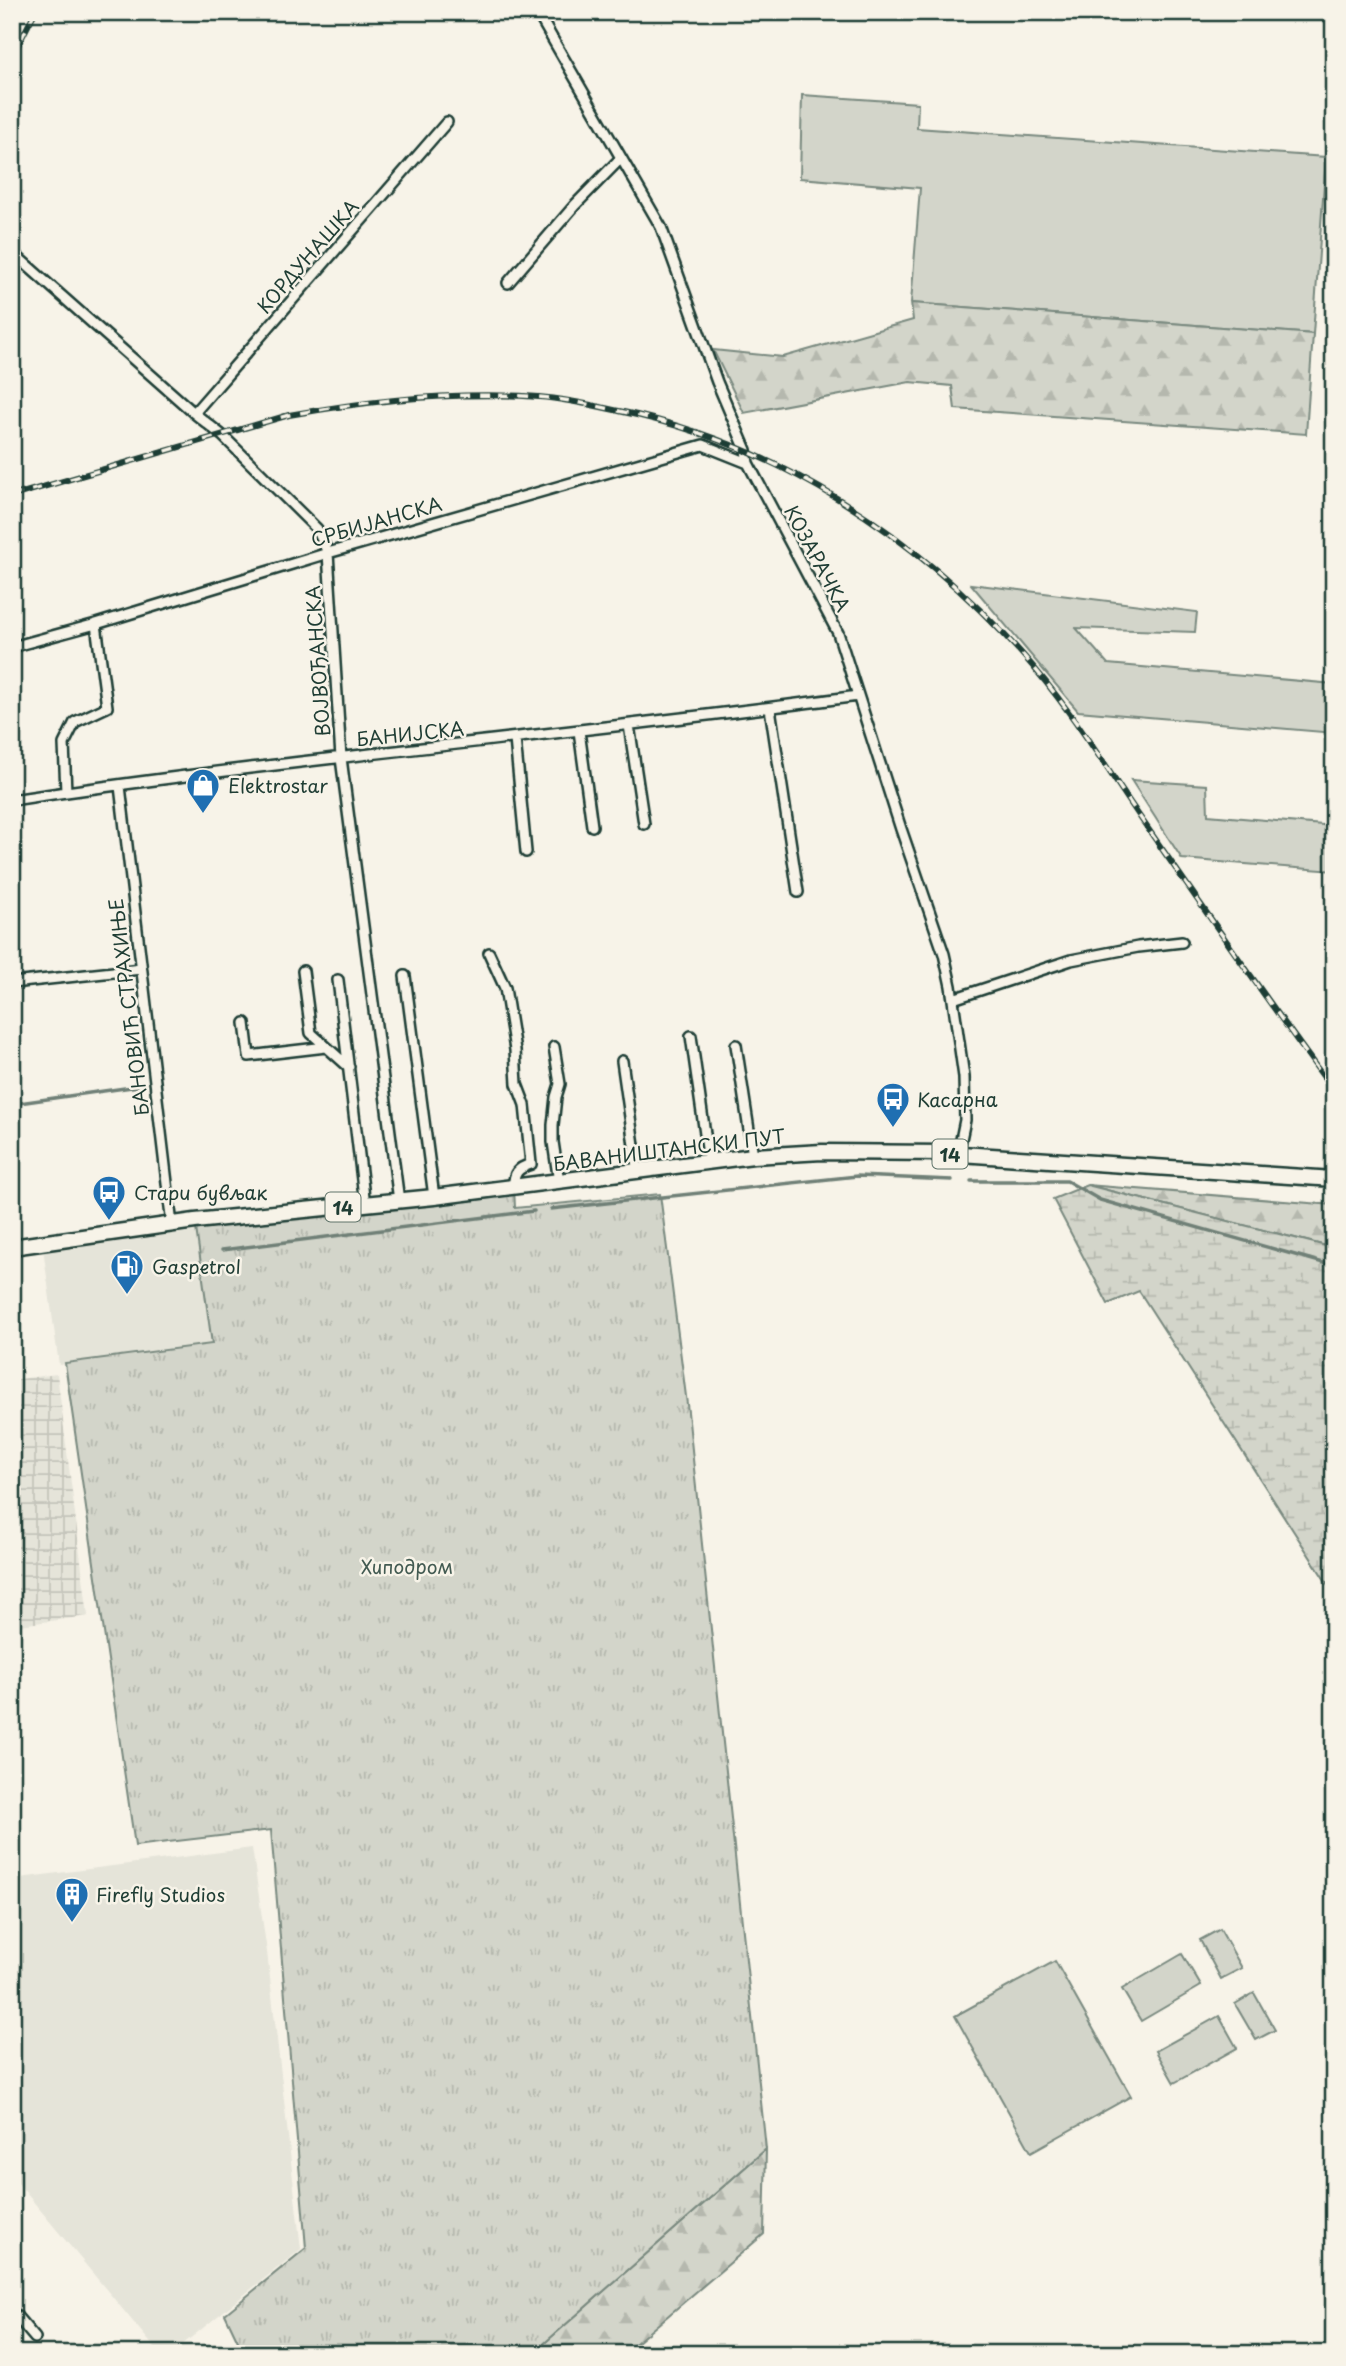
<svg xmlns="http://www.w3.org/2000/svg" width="1346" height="2366" font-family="'Playpen Sans',sans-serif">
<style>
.built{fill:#e5e4d9}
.industrial{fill:url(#industrial-grid)}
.green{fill:#d3d5ca;stroke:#79897f;stroke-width:2}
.forest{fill:url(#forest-firs);stroke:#79897f;stroke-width:2}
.wetland{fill:url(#wetland-marsh);stroke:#79897f;stroke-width:2}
.park{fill:url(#park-tufts);stroke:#79897f;stroke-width:2}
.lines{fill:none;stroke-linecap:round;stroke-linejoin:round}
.stream{stroke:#6f8077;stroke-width:3.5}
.minor-casing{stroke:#1f3d34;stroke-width:14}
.primary-casing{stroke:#1f3d34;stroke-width:19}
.minor{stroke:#f7f3e8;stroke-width:9}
.primary{stroke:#f7f3e8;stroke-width:14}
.rail-casing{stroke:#1f3d34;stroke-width:6}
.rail{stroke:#f7f3e8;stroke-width:3.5;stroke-dasharray:10;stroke-linecap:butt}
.labels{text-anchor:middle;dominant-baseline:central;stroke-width:5;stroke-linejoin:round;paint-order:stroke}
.shield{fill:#f7f3e8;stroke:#60746a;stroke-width:2}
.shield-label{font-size:18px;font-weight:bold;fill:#1f3d34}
.street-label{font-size:19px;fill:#1f3d34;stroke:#f7f3e8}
.poi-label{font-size:19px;fill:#1f3d34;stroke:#f7f3e8;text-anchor:start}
.park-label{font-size:19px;fill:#435b52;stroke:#f7f3e8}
</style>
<defs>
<pattern id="industrial-grid" width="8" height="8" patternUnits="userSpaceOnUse" patternTransform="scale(1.75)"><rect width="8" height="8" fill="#e5e4d9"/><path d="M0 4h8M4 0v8" fill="none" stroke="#c4c4bb"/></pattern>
<pattern id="forest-firs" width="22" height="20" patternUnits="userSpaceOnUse" patternTransform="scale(1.75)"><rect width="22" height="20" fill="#d3d5ca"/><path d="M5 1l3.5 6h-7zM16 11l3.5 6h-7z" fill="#b5b8ae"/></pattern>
<pattern id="wetland-marsh" width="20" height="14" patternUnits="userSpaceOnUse" patternTransform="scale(1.75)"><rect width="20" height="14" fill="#d3d5ca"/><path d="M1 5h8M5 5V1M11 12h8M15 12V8" fill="none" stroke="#b5b8ae"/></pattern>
<pattern id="park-tufts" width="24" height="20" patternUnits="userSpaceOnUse" patternTransform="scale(1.75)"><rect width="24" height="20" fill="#d3d5ca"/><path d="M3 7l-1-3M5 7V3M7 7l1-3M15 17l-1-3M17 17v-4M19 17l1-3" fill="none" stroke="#b5b8ae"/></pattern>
</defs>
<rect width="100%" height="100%" fill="#f7f3e8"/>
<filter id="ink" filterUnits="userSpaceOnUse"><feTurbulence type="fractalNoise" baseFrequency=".0143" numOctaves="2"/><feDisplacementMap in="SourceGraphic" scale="14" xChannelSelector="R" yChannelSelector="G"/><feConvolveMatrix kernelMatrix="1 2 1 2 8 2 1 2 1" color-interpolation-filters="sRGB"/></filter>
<g filter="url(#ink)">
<path class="built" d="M197,1231L212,1344L59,1365L43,1248Z
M252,1848L267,1952L301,2249L172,2353H159L12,2176V1879Z"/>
<path class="industrial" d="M57,1374L88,1616L12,1626V1380Z"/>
<path class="green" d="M802,95L918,103L917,128L1326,157L1313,334L911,303L920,188L800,178Z
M971,584L1197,612L1195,632L1076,628L1108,664L1334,684V733L1078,711Z
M1131,780L1207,785L1208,815L1334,826V871L1182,859Z
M1220,1929L1242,1968L1221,1979L1200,1940Z
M1182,1954L1201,1986L1141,2021L1122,1989Z
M1055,1961L1131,2096L1031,2152L955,2016Z
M1254,1993L1275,2030L1256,2040L1235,2004Z
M1219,2016L1237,2048L1174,2083L1156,2051Z"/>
<path class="forest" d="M911,303L1313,334L1306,434L955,409L952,386L910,382L744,413L713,350L783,357L913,320Z
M1087,1185L1334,1205V1248Z
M766,2149L764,2234L623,2354H532Z"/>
<path class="wetland" d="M1087,1185L1334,1248V1594L1139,1291L1108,1304L1053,1199Z"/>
<path class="park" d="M514,1187L515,1208L660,1194L688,1412L766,2149L532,2354H244L225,2314L306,2248L271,1830L135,1846L65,1363L212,1344L195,1221Z"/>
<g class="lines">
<path class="stream" d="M12,1104L139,1086
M971,1181H1067L1100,1200L1334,1266
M551,1209L857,1176L952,1180
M222,1250L534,1211"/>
<defs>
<path id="minor" d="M537,12L661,227L717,382L746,450L748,463L838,633L901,829L944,954L951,986L964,1077L965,1120L958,1154
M12,252L194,413L223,436L317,529L328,553L341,758L399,1201
M508,283L575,205L621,158
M194,413L447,122
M12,647L96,624L328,553L703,445L748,463
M770,708L798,892
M629,725L644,824
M579,731L592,826
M515,739L526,852
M120,786L172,1225
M66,792L64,744L75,722L107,707L96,624
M12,800C293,758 576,734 858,696
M489,953L505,988L515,1050L517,1084L525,1105L531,1164C518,1168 513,1173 514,1187
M303,971L311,1033L349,1067
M405,976L434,1197
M338,980L365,1205
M12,983L141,969
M953,999L1071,960L1138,947L1182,942
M245,1023L249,1056L326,1047
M691,1036L709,1162
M736,1045L753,1156
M554,1047L560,1084L556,1097L553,1125V1142L559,1182
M622,1061L638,1173
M12,2311L35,2338"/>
<path id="primary" d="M12,1247L195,1221L434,1197L753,1156L822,1152L946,1153L1334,1179"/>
</defs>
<use href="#minor" class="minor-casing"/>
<use href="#primary" class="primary-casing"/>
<use href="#minor" class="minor"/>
<use href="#primary" class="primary"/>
<defs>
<path id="rail" d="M12,57L35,12
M12,496L289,415C371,400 455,391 539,397C566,399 592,405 619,411C778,444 916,535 1023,655C1068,705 1104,765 1142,820C1205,911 1268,1002 1334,1091"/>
</defs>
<use href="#rail" class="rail-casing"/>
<use href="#rail" class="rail"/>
</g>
</g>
<defs>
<symbol id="shop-pin" viewBox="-11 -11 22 30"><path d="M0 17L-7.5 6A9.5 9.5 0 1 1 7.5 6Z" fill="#1f6fb2" stroke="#f7f3e8"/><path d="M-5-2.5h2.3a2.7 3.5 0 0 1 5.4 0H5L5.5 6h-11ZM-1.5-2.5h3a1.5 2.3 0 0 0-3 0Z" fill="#fff"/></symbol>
<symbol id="bus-pin" viewBox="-11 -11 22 30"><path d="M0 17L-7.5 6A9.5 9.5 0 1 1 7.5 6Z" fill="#1f6fb2" stroke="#f7f3e8"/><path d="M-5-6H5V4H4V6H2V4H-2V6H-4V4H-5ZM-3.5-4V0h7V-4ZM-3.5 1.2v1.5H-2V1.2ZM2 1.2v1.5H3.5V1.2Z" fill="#fff"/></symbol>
<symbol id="fuel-pin" viewBox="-11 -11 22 30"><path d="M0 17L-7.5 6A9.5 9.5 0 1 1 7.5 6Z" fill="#1f6fb2" stroke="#f7f3e8"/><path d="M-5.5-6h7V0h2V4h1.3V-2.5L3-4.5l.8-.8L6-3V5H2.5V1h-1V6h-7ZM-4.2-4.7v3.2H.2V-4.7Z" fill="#fff"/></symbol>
<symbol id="building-pin" viewBox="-11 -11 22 30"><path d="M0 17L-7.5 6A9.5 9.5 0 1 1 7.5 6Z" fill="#1f6fb2" stroke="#f7f3e8"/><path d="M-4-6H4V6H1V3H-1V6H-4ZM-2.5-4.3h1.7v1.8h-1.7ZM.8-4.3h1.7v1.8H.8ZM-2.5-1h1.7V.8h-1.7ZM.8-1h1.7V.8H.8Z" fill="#fff"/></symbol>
</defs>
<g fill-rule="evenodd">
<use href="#shop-pin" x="184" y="766" width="38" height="52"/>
<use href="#bus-pin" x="874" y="1080" width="38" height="52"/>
<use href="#bus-pin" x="90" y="1173" width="38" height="52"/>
<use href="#fuel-pin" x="108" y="1247" width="38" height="52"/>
<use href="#building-pin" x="53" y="1875" width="38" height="52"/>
</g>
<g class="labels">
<g class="shield">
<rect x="932.5" y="1139.5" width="35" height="29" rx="5"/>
<rect x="325.5" y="1192.5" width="35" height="29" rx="5"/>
</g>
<g class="shield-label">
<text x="950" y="1154">14</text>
<text x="343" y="1207">14</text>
</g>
<g class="street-label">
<text transform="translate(307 256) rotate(-49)">КОРДУНАШКА</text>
<text transform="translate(376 521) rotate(-16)">СРБИЈАНСКА</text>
<text transform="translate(818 558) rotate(62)">КОЗАРАЧКА</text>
<text transform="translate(317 661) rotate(-94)">ВОЈВОЂАНСКА</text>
<text transform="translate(410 733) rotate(-6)">БАНИЈСКА</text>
<text transform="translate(128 1007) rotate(-97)">БАНОВИЋ СТРАХИЊЕ</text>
<text transform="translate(669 1149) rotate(-7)">БАВАНИШТАНСКИ ПУТ</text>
</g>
<g class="poi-label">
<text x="228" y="785">Elektrostar</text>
<text x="917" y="1099">Касарна</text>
<text x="134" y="1192">Стари бувљак</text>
<text x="152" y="1266">Gaspetrol</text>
<text x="96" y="1894">Firefly Studios</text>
</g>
<g class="park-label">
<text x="407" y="1566">Хиподром</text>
</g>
</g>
<rect width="1346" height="2366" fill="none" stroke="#f7f3e8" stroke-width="42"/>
<rect x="21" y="21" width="1304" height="2324" fill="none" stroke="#1f3d34" stroke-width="2.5" filter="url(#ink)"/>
</svg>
